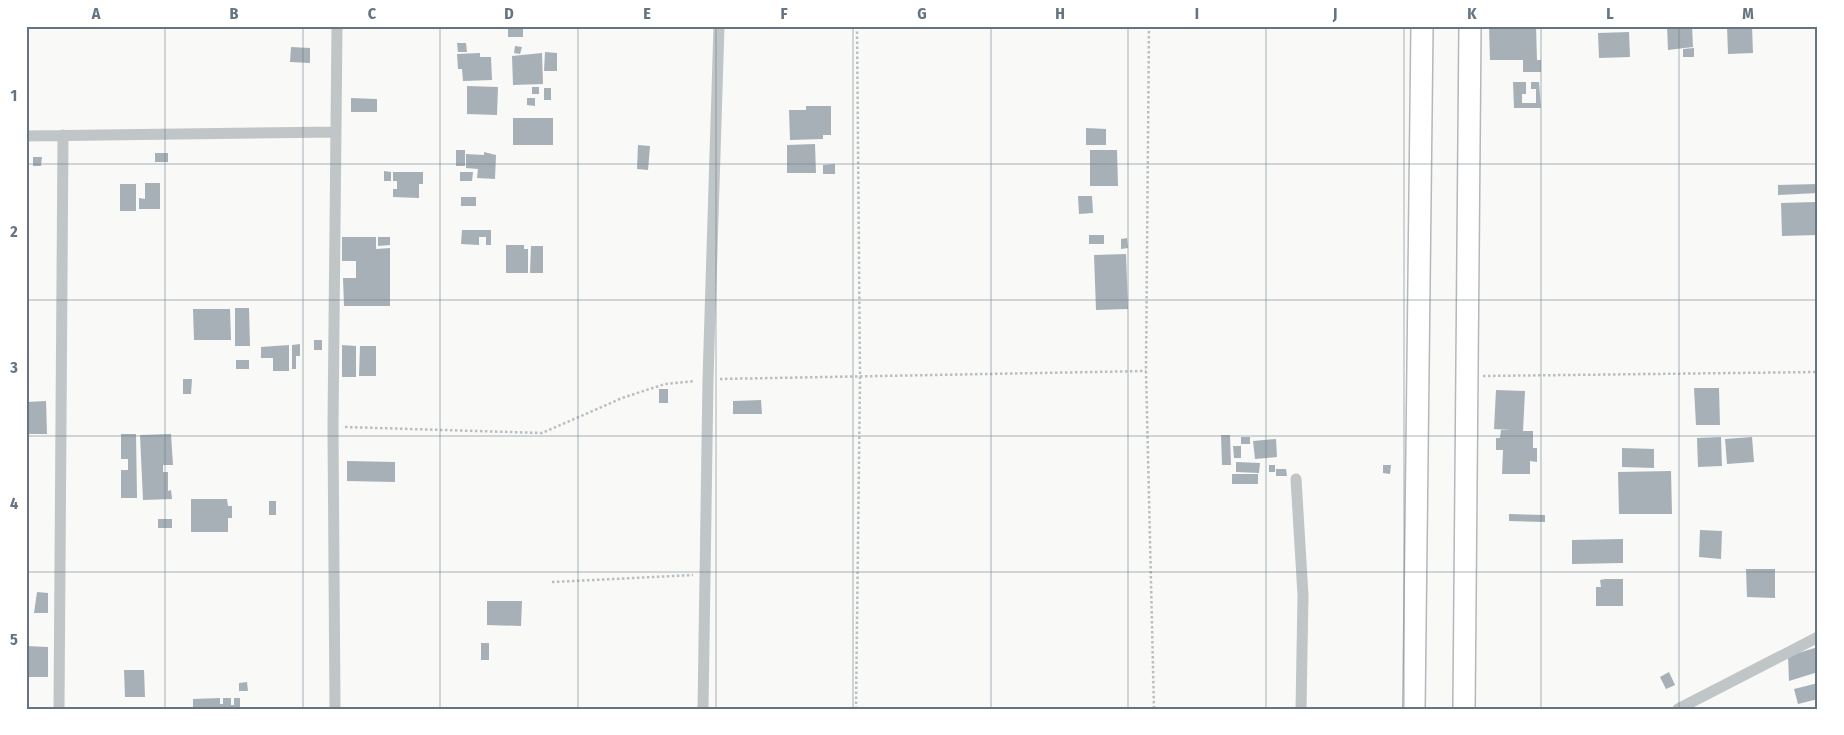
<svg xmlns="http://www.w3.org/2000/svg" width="1844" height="735" font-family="'Fira Sans Condensed',sans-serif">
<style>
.building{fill:#a7b0b6}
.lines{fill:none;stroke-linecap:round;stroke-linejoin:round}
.highway-casing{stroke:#b4b8bb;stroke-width:24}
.path{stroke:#bbbec0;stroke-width:2.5;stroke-dasharray:2.5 2.5;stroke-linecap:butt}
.street{stroke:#c0c5c8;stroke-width:11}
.highway{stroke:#fff;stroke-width:21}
.grid{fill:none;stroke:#657480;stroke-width:1;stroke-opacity:0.55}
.neatline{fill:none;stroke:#657480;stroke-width:2}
.grid-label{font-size:16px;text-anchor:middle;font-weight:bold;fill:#657480}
</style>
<rect width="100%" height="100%" fill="#f9f9f7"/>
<path class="building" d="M508,26H523V37H508Z
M1489,26H1536L1537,60H1541V72H1523V60H1490Z
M1667,26H1692L1693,47L1668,50Z
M1727,26H1752L1753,53L1728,54Z
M1629,32L1630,57L1599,58L1598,33Z
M457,43H466L467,52H458Z
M515,46L522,47L520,54L514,53Z
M291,47L310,48V63L290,62Z
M1694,48V57H1683V49Z
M545,52L557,53V71H544Z
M480,53V57H491L492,80L463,81L462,69H458L457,54Z
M542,53L543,84L513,85L512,56Z
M1513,82H1526V94H1522V103H1536V89H1531V82H1539L1541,108H1514Z
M467,86L498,87L497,115L467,114Z
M532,87H539V94H532Z
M544,88H551V100H544Z
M351,98L377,99V112H351Z
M527,98H535V106L527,105Z
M806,106H831V135H823V139L790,140L789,110H806Z
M513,118H553V145H513Z
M1086,128L1106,129V145H1086Z
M815,144L816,173H787V145Z
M638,145L650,146L648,170L637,169Z
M456,150H465V166H456Z
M1090,150H1117L1118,186H1090Z
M484,152L496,155L495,179L477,178L478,169L466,168V154L484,155Z
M155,153H168V162H155Z
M33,157H42L41,166H33Z
M835,164V174H823V165Z
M384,171L391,172V181H384Z
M393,172H423V184H419V198L393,197V189H397V181H393Z
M460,172H473L472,181H460Z
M145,183H160V209H139V198L145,199Z
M120,184H136V211H120Z
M1818,184V193L1778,195V185Z
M1078,196H1092L1093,213L1079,214Z
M461,197H476V206H461Z
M1815,202L1818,235L1782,236L1781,203Z
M462,230H491V245H486V237H479V245L461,244Z
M1089,235H1104V244H1089Z
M342,237H376V249L390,248V306H344L343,278H356V261H342Z
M378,237H390V245L378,246Z
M1127,238L1128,248L1121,249V239Z
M506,245H524V249H528V273H506Z
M531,246H543V273H530Z
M1126,254L1128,309L1096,310L1094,255Z
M235,308H249L250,346H235Z
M193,309H230L231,340H194Z
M314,340H322V350H314Z
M300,344V356H296V369H292V345Z
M289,345V371H273V358H261V347Z
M342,345L356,346V377H342Z
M360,346H376V376H359Z
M236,360H249V369H236Z
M183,379H192L191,394H183Z
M1694,388H1719L1720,425H1696Z
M659,389H668V403H659Z
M1496,390L1525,391L1523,431H1533V448H1537V462L1530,461V474H1502L1503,450H1496V438H1500L1501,430H1511L1494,429Z
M761,400L762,414H733V401Z
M46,401L47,434H26V402Z
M121,434H136L137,498H121V470H128V459H121Z
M171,434L173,465H163V472H168V491L171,490L172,499L143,500L140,435Z
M1221,435H1230L1231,465H1222Z
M1241,437H1250V444H1241Z
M1721,437L1722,466L1698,467L1697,438Z
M1752,437L1754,462L1727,464L1725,439Z
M1276,439L1277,457L1255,459L1253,441Z
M1233,446H1241V458H1234Z
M1622,448L1654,449V468L1622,467Z
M347,461L395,462V482L347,481Z
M1236,462L1260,463L1259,473L1236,472Z
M1269,465H1275V472H1269Z
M1383,465H1391L1390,474L1383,473Z
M1276,469H1286L1287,476H1276Z
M1671,471L1672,514H1619L1618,472Z
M1232,474H1258V484H1232Z
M191,499H227L228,506H232V518H228V532H191Z
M269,501H276V515H269Z
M1509,514L1545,515V522L1509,521Z
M158,519H172V528H158Z
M1700,530L1722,531L1721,559L1699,557Z
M1623,539V563L1572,564V540Z
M1746,569H1775V598L1747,597Z
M1605,579H1623V606H1596V587H1601L1600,580Z
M37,592L48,593V613H34Z
M487,601H522L521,626L487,625Z
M481,643H489V660H481Z
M26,646L48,647V677H26Z
M1818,647V672L1789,681L1788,656Z
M124,670H144L145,697H125Z
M1669,672L1675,685L1666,689L1660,677Z
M247,682L248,691H239V683Z
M1818,683V699L1798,704L1794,689Z
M220,698V704H223V698H231V705H234V698H240V707L246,709L193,708V699Z"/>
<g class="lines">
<defs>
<path id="highway" d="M1414,709L1422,26
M1464,709L1470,26"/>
</defs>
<use href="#highway" class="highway-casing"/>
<path class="path" d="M1149,26L1146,371L1154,709
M1483,376L1818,372
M720,379L1146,371
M345,427L542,433L622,398L665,384L695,381
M552,582L693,575
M856,709L860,377L857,26"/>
<path class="street" d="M26,136L336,132
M1296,479L1303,595L1301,709
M59,709L63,135
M335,709L333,427L337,26
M703,709L708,379L719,26
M1678,709L1818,637"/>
<use href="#highway" class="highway"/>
</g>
<path class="grid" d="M165,26V709M303,26V709M440,26V709M578,26V709M716,26V709M853,26V709M991,26V709M1128,26V709M1266,26V709M1404,26V709M1541,26V709M1679,26V709M26,164H1818M26,300H1818M26,436H1818M26,572H1818"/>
<rect width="1844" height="735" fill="none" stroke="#ffffff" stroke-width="55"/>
<rect x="28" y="28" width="1788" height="680" class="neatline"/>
<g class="grid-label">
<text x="96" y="19">A</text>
<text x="234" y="19">B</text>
<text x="372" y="19">C</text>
<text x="509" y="19">D</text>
<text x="647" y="19">E</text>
<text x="784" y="19">F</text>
<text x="922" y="19">G</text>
<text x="1060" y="19">H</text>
<text x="1197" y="19">I</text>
<text x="1335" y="19">J</text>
<text x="1472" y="19">K</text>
<text x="1610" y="19">L</text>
<text x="1748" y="19">M</text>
<text x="14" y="101">1</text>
<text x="14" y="237">2</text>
<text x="14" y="373">3</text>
<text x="14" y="509">4</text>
<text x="14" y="645">5</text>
</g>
</svg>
